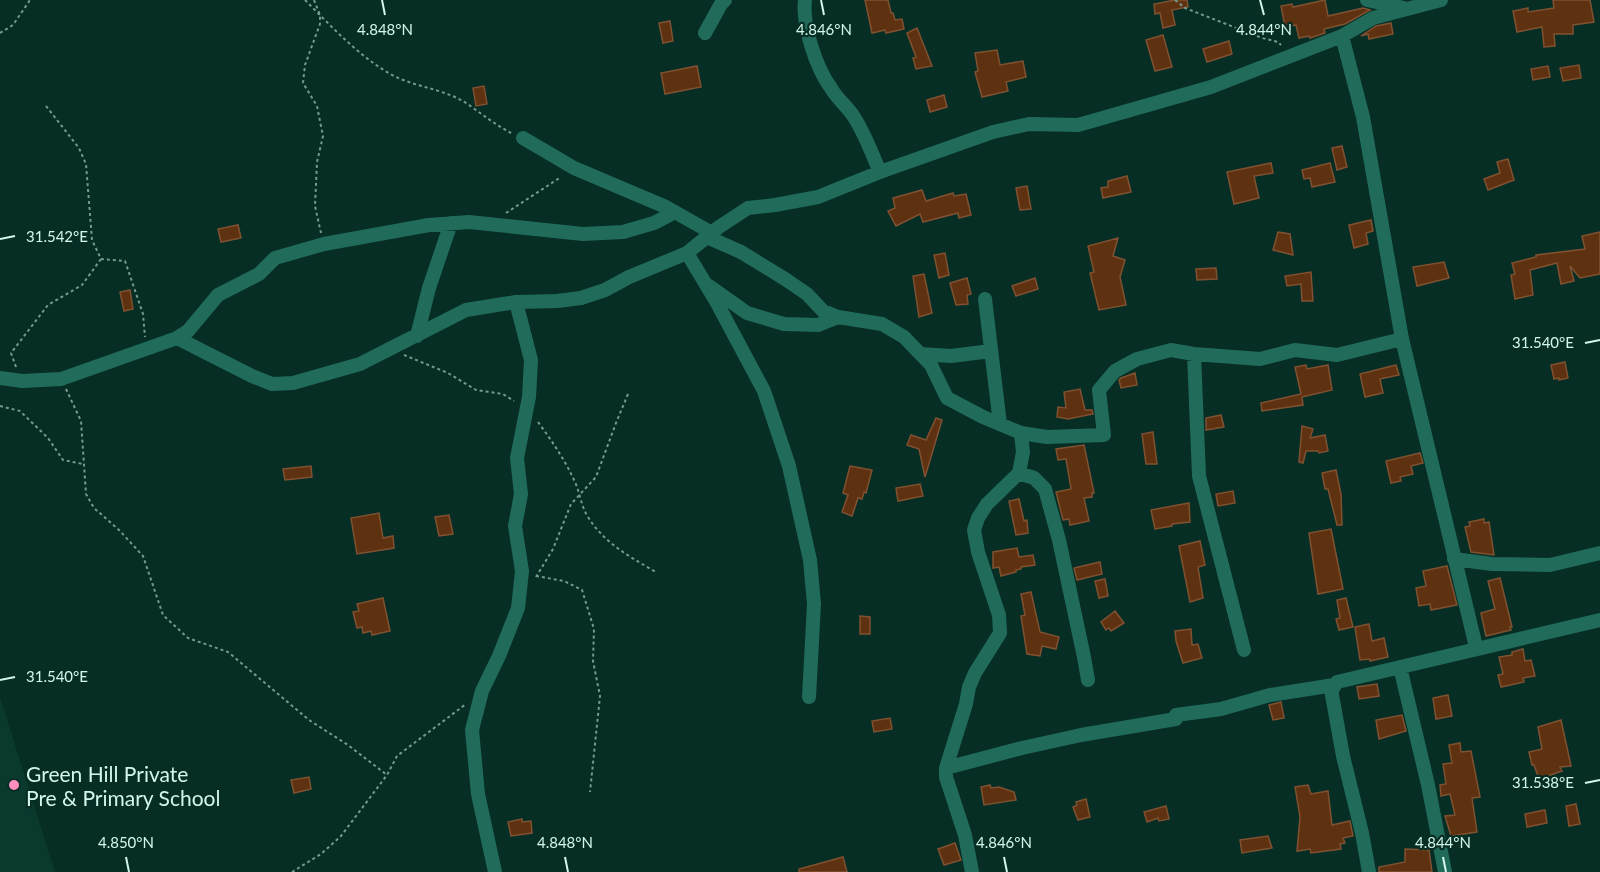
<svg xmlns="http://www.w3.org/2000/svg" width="1600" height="872" font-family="Lato,sans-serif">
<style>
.built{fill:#0a392e}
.building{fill:#5e3211;stroke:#805131;stroke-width:1.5}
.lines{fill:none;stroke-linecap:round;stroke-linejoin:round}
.path{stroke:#759a90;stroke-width:2;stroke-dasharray:3 3;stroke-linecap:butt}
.minor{stroke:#216b5a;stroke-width:14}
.ticks{fill:none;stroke:#d3f5ea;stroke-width:2}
.poi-dot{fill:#fe8ebe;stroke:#062e25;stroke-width:2}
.labels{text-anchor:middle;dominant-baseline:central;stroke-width:4.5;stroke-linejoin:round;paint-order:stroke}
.poi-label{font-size:21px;fill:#d3f5ea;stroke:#062e25;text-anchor:start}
.ticks-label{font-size:15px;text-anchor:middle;fill:#d3f5ea;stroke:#062e25;stroke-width:4.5;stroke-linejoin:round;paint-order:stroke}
</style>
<rect width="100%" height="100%" fill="#062e25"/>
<path class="built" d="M0,697L55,872H0Z"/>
<path class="building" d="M865,0H888L891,13H893L895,20L902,19L904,29L886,33L885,30L872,33Z
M1175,0H1187L1188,7L1172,10L1175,25L1163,28L1160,13L1155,14L1154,4Z
M1325,0L1328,16L1363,8L1370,10L1345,24L1324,29L1325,33L1310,38L1309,36L1299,38L1296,25L1285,27L1281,6L1292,4L1293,7Z
M1553,0H1590L1594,22L1573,25V34H1554L1555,46L1544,47L1542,27L1517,32L1513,11L1528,8V12L1554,8Z
M670,21L673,41L663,43L659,23Z
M1391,23L1393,34L1369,39L1368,34L1361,36L1376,26Z
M917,28L932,66L916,69L913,58L916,57L907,33Z
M1163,35L1172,67L1155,71L1146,40Z
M1229,41L1232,54L1207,62L1203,49Z
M997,50L1000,65L1023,61L1026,77L1006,82L1008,91L982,97L975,72L978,71L975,53Z
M1579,65L1581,78L1563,81L1560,68Z
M697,66L701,87L665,94L661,73Z
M1548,66L1550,77L1533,80L1531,69Z
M484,86L487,104L476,106L473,88Z
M944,95L947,107L930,112L927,100Z
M1342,146L1347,167L1337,170L1332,148Z
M1508,159L1514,180L1488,190L1484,179L1500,173L1497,162Z
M1271,163L1273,173L1254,176L1259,198L1234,204L1227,172Z
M1330,163L1335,182L1312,187L1310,178L1304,179L1302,170Z
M1127,176L1131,192L1103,198L1101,188L1108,187V181Z
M1027,186L1031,209L1020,210L1016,188Z
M922,190L926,201L953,193L954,196L966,194L971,215L959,218L958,213L923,222L920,214L896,226L888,211L895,208L893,198Z
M1371,220L1373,231L1366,233L1368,244L1354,248L1349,225Z
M238,225L241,238L221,242L218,229Z
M1278,232L1290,234L1293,255L1273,250Z
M1600,232V274L1580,278L1570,266L1574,281L1561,284L1557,263L1530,270L1533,295L1515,299L1511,275L1515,274L1512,263L1536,257V255L1585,249L1582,236Z
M1118,238L1113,256L1125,260L1120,277L1126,305L1099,310L1090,273L1094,272L1088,246Z
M945,253L949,275L939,278L934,255Z
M1444,262L1449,278L1417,286L1413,267Z
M1216,268L1217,279L1197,280L1196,269Z
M1311,272L1313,301H1302L1301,284L1287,286L1285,276Z
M924,274L932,313L919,317L913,276Z
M967,278L971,294L967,295L968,304L956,305L950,283Z
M1035,278L1038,289L1016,296L1012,286Z
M130,290L133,309L124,311L120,292Z
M1565,362L1568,378L1559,380V378L1554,379L1551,365Z
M1306,365L1307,369L1328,365L1332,390L1302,397L1303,405L1262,411L1261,403L1301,394L1295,367Z
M1396,365L1399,375L1380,379L1383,393L1365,397L1360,374Z
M1135,373L1137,385L1121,388L1119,380L1121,378Z
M1080,389L1085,410H1092L1093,414L1068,419L1057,417L1058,407L1066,408L1064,392Z
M1221,415L1224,427L1206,430V418Z
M936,418L942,420L925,477L919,449L907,445L911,435L926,440Z
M1302,426L1313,429L1310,438L1325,435L1328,451L1319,453L1318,451H1306L1303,463L1299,462Z
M1153,432L1157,464H1146L1142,434Z
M1084,445L1094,493H1092V497L1084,498L1089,521L1070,525L1069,519L1063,520L1056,492L1071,489L1066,459L1058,460L1056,449Z
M1420,453L1423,463L1411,466L1413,474L1400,477L1401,481L1391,483L1386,461Z
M311,466L312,477L285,480L283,469Z
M850,466L872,470L866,493L864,492L862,499L858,498L852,516L842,512L848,495L843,493Z
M1336,470L1341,494L1342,525H1337L1328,489H1325L1322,473Z
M920,484L923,496L898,501L896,488Z
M1233,491L1235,503L1218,506L1216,494Z
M1019,499L1024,521L1027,520L1028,533L1016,535L1009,501Z
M1189,503L1190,522L1172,524V526L1155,529L1151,510Z
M379,513L383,538L393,536L394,548L357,554L351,518Z
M449,515L453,534L439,536L435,517Z
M1484,519V523L1489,522L1494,555L1471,552L1465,527L1470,526L1469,522Z
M1331,529L1343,589L1318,594L1309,533Z
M1200,541L1205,565L1198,567L1203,598L1190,602L1179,546Z
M1017,548L1019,557L1033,555L1035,565L1021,567V569L1016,570V572L1001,576L999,567L993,568V552Z
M1100,562L1102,574L1077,580L1074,568Z
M1447,566L1457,605L1431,610L1430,604L1419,606L1416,588L1426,586L1423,571Z
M1500,578L1512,627H1510L1511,630L1486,636L1481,613L1495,609L1488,581Z
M1105,579L1108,596L1099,598L1095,581Z
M1031,592L1040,632L1059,637L1056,649L1042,646L1040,656L1027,654L1021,616L1025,615L1021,594Z
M383,598L390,631L372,635L371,631L363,633L362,627L357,628L353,612L359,611L357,604Z
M1346,598L1353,627L1339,630L1336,619L1340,618L1337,600Z
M1115,611L1124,623L1111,631L1109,628L1106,630L1101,622Z
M860,616L870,617V634H860Z
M1369,624L1372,641L1384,638L1388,657L1370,661V659L1360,660L1355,627Z
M1191,629L1192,645L1198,644L1202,658L1183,663L1176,641L1175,631Z
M1523,649L1525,661L1531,660L1535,676L1523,678L1524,682L1501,687L1498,675L1503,674L1499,657L1512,655V652Z
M1377,684L1379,696L1359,699L1357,687Z
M1448,695L1452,716L1436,719L1433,698Z
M1281,702L1284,718L1273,720L1269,705Z
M1402,715L1406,731L1379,739L1376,720Z
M890,718L892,729L874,732L872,721Z
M1561,720L1571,766L1560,767L1562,771L1539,779L1534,765H1532L1529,752L1542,749L1538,727Z
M1460,743L1461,752L1471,751L1480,797L1472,798L1477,832L1451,836L1445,816L1455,815L1450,794L1441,796L1440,785L1446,784L1443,764L1452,763L1449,745Z
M309,777L311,789L294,793L291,780Z
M990,785L991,788L999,787L1014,792L1016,800L984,805L981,787Z
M1308,785L1311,794L1328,791L1332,825L1350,821L1353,836L1343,838L1345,843L1340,844L1341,849L1311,853L1310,849L1297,851L1300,817L1295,787Z
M1086,799L1090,817L1078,820L1073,807L1077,805L1076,802Z
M1576,804L1580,824L1569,826L1566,806Z
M1166,806L1169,819L1159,821L1158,818L1147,822L1144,812Z
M1545,810L1547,823L1527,827L1525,814Z
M522,819V822L531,821L532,833L511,836L508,822Z
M1268,836L1272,848L1242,853L1240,840Z
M955,843L961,860L944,865L938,849Z
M1405,849L1429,850L1432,872H1379V867L1405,862Z
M843,857L847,872H799V869Z"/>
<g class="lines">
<path class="path" d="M305,0C332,27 361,59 396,77C420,88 448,90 469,105C483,115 496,125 511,133
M314,0L320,15V24L305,65L303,83L317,106L323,136L317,162L315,206L321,233
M1175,0L1185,8L1262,38L1278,42L1281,45
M0,33L13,25L30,0
M46,106L79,148L86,164L92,240L101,259L125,261L143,314L145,337
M506,213L561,177
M404,355L448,373L476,390L503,394L514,401
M16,367L11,353L48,305L82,285L101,259
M66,389L81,421L86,494L94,508L119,530L143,556L163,615L188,638L228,652L309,720L348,745L387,775
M0,406L20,411L48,438L63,460L83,464
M538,422C552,441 565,460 575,482C580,493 581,506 588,517C604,543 630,557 656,572
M536,576L564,581L582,590L594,629L593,661L600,696L590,792
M536,577L553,549L571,504L596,477L616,423L628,394
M292,872L321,854L341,836L387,775L397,756L466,704"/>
<path class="minor" d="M805,0C802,25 816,68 831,88C837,99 848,107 854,117C865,134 872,154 880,172
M1367,0L1404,8
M705,33L721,4L725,0
M1342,36L1363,117L1402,339L1476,647
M523,138L574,168L666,207L712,233
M707,237L741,252L785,279L807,294L823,311L838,317L882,324L904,337L931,365L947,398L983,417L1021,433L1047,437L1104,435L1099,390L1115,371L1137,359L1171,350L1194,354L1260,359L1295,350L1337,355L1402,339
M687,253L717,303L764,391L789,466L810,560L814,604L809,697
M709,286L747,313L784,324L818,325L838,317
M985,299L1000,424
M417,336L429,288L451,223
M177,338L252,376L272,384L293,383L360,364L466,310L516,302L557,301L581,298L605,290L629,277L687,253L719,227L748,208L775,205L818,197L880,172L993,132L1029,124L1078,125L1211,87L1342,36L1373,18L1441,0
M920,354L951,356L991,351
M1194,354L1199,476L1244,650
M0,378L22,381L61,379L177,338L188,331L218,295L259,274L275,258L324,244L429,225L469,222L583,234L623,232L654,223L675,212
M1019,473L1034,478L1045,489L1059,540L1084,657L1088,680
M1454,559L1492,564L1550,565L1600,553
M1400,667L1428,785L1445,872
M1176,715L1221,709L1270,695L1334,685
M946,768L1022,748L1081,735L1176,719
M495,872L478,794L472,730L482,691L499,656L518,608L522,571L515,526L521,494L517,458L529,397L531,360L516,302
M972,872L965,835L946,777V768L966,704L969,687L975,673L1000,633L999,615L978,552L974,530L978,518L987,504L1019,473L1023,452L1021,433
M1369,872L1362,833L1343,756L1332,695V690L1337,682L1600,620"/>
</g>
<path class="ticks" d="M382,0L385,15M821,0L824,15M1260,0L1264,15M0,239L15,236M1585,343L1600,340M0,680L15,677M1585,783L1600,780M126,857L129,872M565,857L568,872M1004,857L1007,872M1443,857L1446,872"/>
<circle class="poi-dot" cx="14" cy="785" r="6"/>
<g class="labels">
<g class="poi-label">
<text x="26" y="773">Green Hill Private<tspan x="26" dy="24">Pre &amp; Primary School</tspan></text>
</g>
</g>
<g class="ticks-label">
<text x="385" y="35">4.848°N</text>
<text x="824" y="35">4.846°N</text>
<text x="1264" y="35">4.844°N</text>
<text x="57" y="242">31.542°E</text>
<text x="1543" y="348">31.540°E</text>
<text x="57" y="682">31.540°E</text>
<text x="1543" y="788">31.538°E</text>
<text x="126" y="848">4.850°N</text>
<text x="565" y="848">4.848°N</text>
<text x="1004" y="848">4.846°N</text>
<text x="1443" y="848">4.844°N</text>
</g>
</svg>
